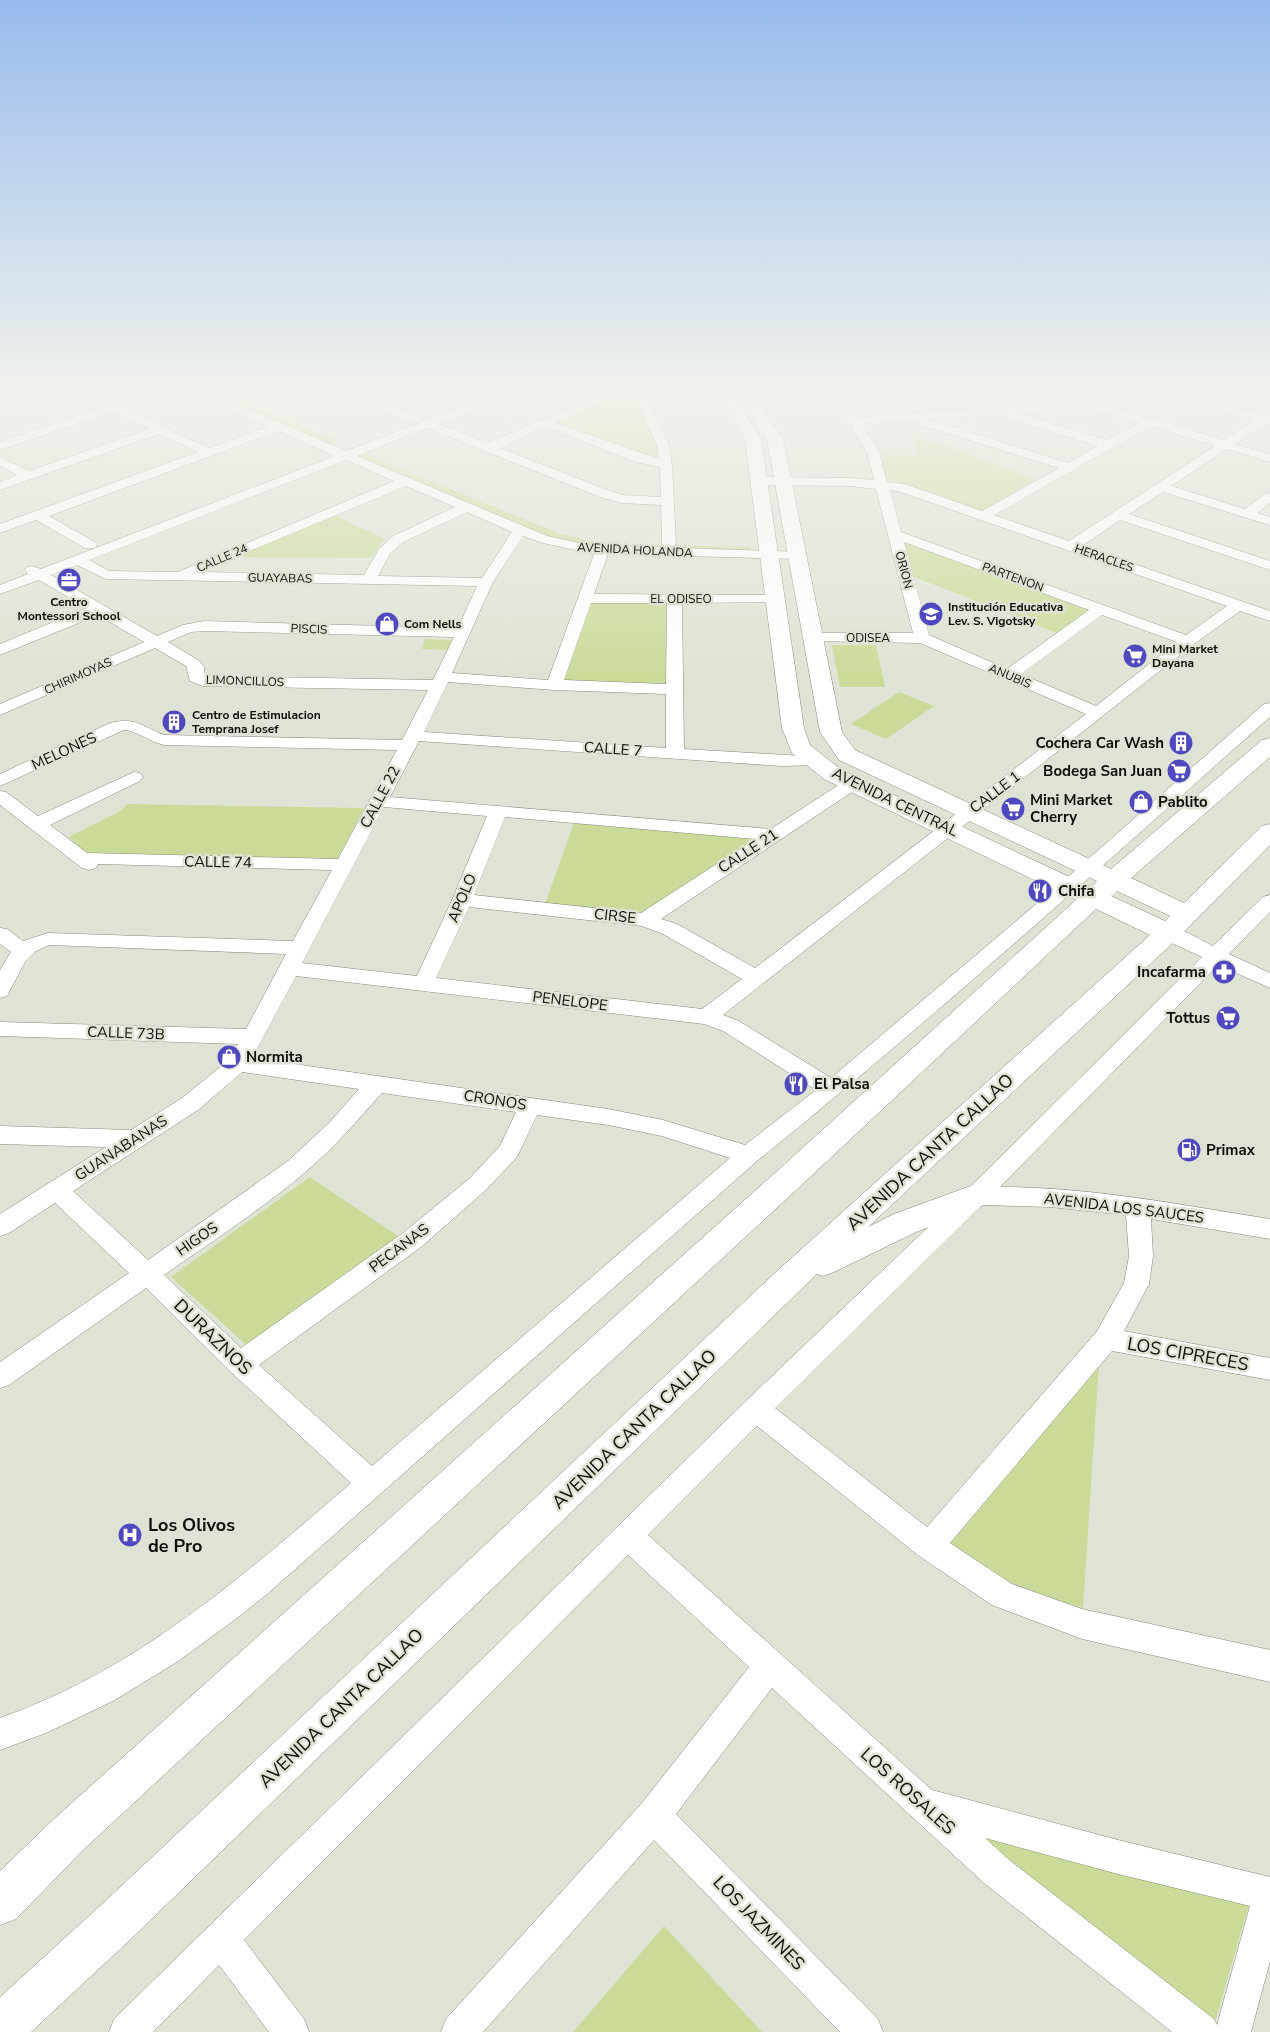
<svg xmlns="http://www.w3.org/2000/svg" width="1270" height="2032" font-family="'Nunito Sans',sans-serif">
<style>
.green{fill:#cadb99}
.lines{fill:none;stroke-linecap:round;stroke-linejoin:round}
.minor-casing{stroke:#85887c;stroke-width:1}
.major-casing{stroke:#85887c;stroke-width:1}
.minor{fill:#fff;fill-rule:evenodd}
.major{fill:#fff;fill-rule:evenodd}
.labels{text-anchor:middle;dominant-baseline:central;stroke-width:5;stroke-linejoin:round;paint-order:stroke}
.far-street-label{font-size:12px;fill:#0d0e09;stroke:#dfe3d5}
.far-poi-label{font-size:12px;font-weight:bold;fill:#0d0e09;stroke:#dfe3d5;text-anchor:start}
.poi-label{font-size:15px;font-weight:bold;fill:#0d0e09;stroke:#dfe3d5;text-anchor:start}
.street-label{font-size:15px;fill:#0d0e09;stroke:#dfe3d5}
.near-street-label{font-size:18px;fill:#0d0e09;stroke:#dfe3d5}
.near-poi-label{font-size:18px;font-weight:bold;fill:#0d0e09;stroke:#dfe3d5;text-anchor:start}
</style>
<rect width="100%" height="100%" fill="#dfe3d5"/>
<path class="green" d="M206,394H223L338,441L329,445Z
M618,394H635L663,456L655,461L550,423Z
M913,438L953,448L1036,479L981,511L886,478L880,455H918Z
M363,453L556,532L601,544L750,547L751,551L601,548L546,536L353,457Z
M334,515L385,539L371,558L235,557Z
M901,539L1093,610L1059,634L912,576Z
M592,601L670,602L668,685L561,681Z
M425,639L453,640L450,650L422,649Z
M832,645H876L885,687H840Z
M899,692L934,706L886,739L851,724Z
M127,804L364,808L334,866L91,859L69,837L121,811Z
M574,823L756,838L642,915L545,904Z
M310,1177L398,1236L251,1349L171,1277Z
M1099,1363L1083,1608L1010,1586L950,1544Z
M957,1825L1249,1905L1213,2029Z
M664,1926L762,2032H573Z"/>
<g class="lines">
<defs>
<path id="minor" d="M77,394H93L209,448L268,427L196,394H213L346,451L494,394H511L509,397L439,424L488,443L602,394H618L556,423L659,459L657,445L633,394H645L669,445L672,465L676,543L674,546H664L662,543L661,505L622,503L600,497L428,428L357,456L547,536L588,545L803,552L805,555L803,558L798,559L608,554L594,594L781,595L783,598L781,601L776,602L682,603L684,749L820,757L823,761L820,765L781,766L419,741L390,797L771,829L846,780L852,779L858,780L861,784L858,788L661,919L677,924L755,968L1086,714L920,643L809,641L806,638L809,635L814,633H913L876,489L851,486L761,485L754,481L761,477L851,478L874,480L867,452L849,422L829,394H841L858,417L1081,401L1117,408L1224,440L1254,420L1171,397L1169,394H1189L1270,417V425L1265,424L1235,444L1270,454V462L1227,449L1171,486L1245,509L1265,494L1270,493V503L1257,513L1270,517V525L1163,492L1129,514L1270,561V570L1120,520L1082,546L1270,611V621L1240,611L1194,644L723,1015L739,1021L831,1078L1061,883L1264,704L1270,703V717C1101,867 933,1019 757,1161L266,1595L237,1618L177,1662L113,1701L46,1733L0,1750V1718C137,1670 243,1576 351,1483L231,1372L146,1288L9,1385L0,1388V1362L129,1273L55,1203L9,1233L0,1236V1214L106,1147L0,1144V1126L131,1130L182,1098L230,1059L238,1044L0,1036V1022L246,1029L286,954L49,945L36,951L25,962L7,996L0,998V970L11,952L0,944V928L7,929L23,941L48,933L293,941L332,870L98,864L96,868L89,870L82,868L0,805V791L6,792L38,816L134,772L140,773L143,777L140,781L50,825L87,853L338,859L397,750L164,745C151,742 135,730 124,730L0,786V774L110,723C136,717 141,726 164,735L402,740L428,690L203,686L190,681L186,666L155,648L0,715V704L144,642L98,615L0,655V644L87,608L39,580L0,594V585L28,574L25,570L27,567L32,566L41,569L335,456L278,431L49,516L95,542L97,545L95,548H85L36,520L0,533V524L198,452L159,434L0,490V482L17,475L0,466V457L29,471L149,429L112,412L0,450V442L102,407ZM1081,409L1111,414L1139,423L1107,440L1018,413ZM1006,414L1007,418L1098,446L1068,463L929,419ZM915,420L917,424L1059,468L982,511L905,484L887,482L879,452L863,424ZM1151,426L1215,446L1069,541L994,515ZM546,427L636,462L660,467L661,497L623,495L610,491L500,448ZM346,460L394,481L178,572L109,571L89,560ZM406,486L455,507L393,536L379,549L364,575L199,572ZM890,490L898,491L1227,606L1186,635L901,532ZM467,512L512,532L482,578L378,576L390,554L403,542ZM523,536L543,543L594,554L548,680L452,673L493,582ZM904,542L1089,610L1007,669L929,635ZM77,565L106,579L477,586L458,628L204,621L183,625L157,636L51,575ZM591,603H667L666,684L564,680ZM1102,615L1177,642L1096,706L1021,674ZM204,631L454,637L433,680L205,676L204,667L198,660L168,642L191,632ZM448,682L554,690L666,694V748L424,732ZM384,807L487,816L452,900L417,976L302,963ZM505,817L755,839L641,913L474,895ZM469,907L642,926L663,934L742,979L702,1009L436,978ZM296,976L704,1024L723,1031L816,1090L745,1145L663,1120L608,1109L252,1058ZM242,1072L359,1089L329,1123L288,1161L148,1260L73,1191L198,1110ZM382,1093L516,1112L500,1146L470,1178L403,1233L241,1348L164,1275C211,1242 259,1211 303,1174C332,1150 357,1121 382,1093ZM537,1115L608,1125L662,1136L730,1158L372,1466L259,1365L421,1247L486,1190L517,1157Z
M346,394H363L420,416L422,419L416,423L412,422L348,397Z
M1270,895V912L1229,954L1270,973V988L1218,965L1000,1187C1091,1187 1181,1205 1270,1219V1239L1151,1219L1153,1256L1149,1284L1124,1331L1270,1358V1380L1112,1351L950,1543L1012,1584L1082,1609L1270,1650V1682L1082,1639L992,1605L919,1556L757,1426L648,1535L932,1790L1118,1840L1270,1877V1961L1251,2032H1172L984,1883L772,1688L676,1814L878,2019L883,2032H840L654,1840L483,2032H441L446,2019L642,1803L749,1667L628,1555L244,1940L304,2019L309,2032H269L219,1965L153,2032H109L114,2019L746,1401L968,1189L1202,957L1161,938L1158,933L1161,928C1177,924 1198,939 1213,946L1263,897ZM982,1205L1050,1207L1126,1215L1129,1256L1124,1283L1097,1331L927,1527L775,1408ZM985,1838L1118,1874L1250,1906L1217,2025L1214,2019L1008,1859Z"/>
<path id="major" d="M717,394H733L761,439L804,728L810,745L840,769L860,779L1091,887L1097,881L839,760L820,732L767,439L743,402L746,399H756L783,439L842,732L855,750L1111,869L1262,740L1270,738V757L1131,878L1184,903L1262,826L1270,824V845L1177,939L868,1227L894,1214L976,1184L987,1188L992,1196L987,1204L916,1232L834,1272L823,1276L817,1274L132,1938L31,2032H0V1997L100,1906L776,1272L1150,935L1096,909L808,1179L84,1849L16,1919L0,1925V1871L54,1819L786,1163L1076,900L824,779L792,753L782,728L745,439ZM1117,891L1170,916L1165,921L1111,896Z"/>
</defs>
<use href="#minor" class="minor-casing"/>
<use href="#major" class="major-casing"/>
<use href="#minor" class="minor"/>
<use href="#major" class="major"/>
</g>
<linearGradient id="sky" x2="0" y2="1"><stop stop-color="#98bbed"/><stop offset="0.58" stop-color="#f1f2ec"/><stop offset="1" stop-color="#f1f2ec" stop-opacity="0"/></linearGradient>
<rect width="1270" height="679" fill="url(#sky)"/>
<defs>
<symbol id="office-disc" viewBox="-11 -11 22 22"><circle r="9.5" fill="#5048bf" stroke="#dfe3d5"/><path d="M-6-3h4V-5.5h4V-3h4V5H-6ZM-1-4.5V-3h2v-1.5ZM-6 0V1H6V0Z" fill="#fff"/></symbol>
<symbol id="school-disc" viewBox="-11 -11 22 22"><circle r="9.5" fill="#5048bf" stroke="#dfe3d5"/><path d="M0-5L7-2L0 1L-7-2ZM-4 1L0 2.5L4 1V4Q0 6-4 4Z" fill="#fff"/></symbol>
<symbol id="shop-disc" viewBox="-11 -11 22 22"><circle r="9.5" fill="#5048bf" stroke="#dfe3d5"/><path d="M-5-2.5h2.3a2.7 3.5 0 0 1 5.4 0H5L5.5 6h-11ZM-1.5-2.5h3a1.5 2.3 0 0 0-3 0Z" fill="#fff"/></symbol>
<symbol id="supermarket-disc" viewBox="-11 -11 22 22"><circle r="9.5" fill="#5048bf" stroke="#dfe3d5"/><path d="M-6-5.5h2.5l.6 2H6L4.5 2H-2.5L-4.4-4H-6ZM-1.5 3.2a1.3 1.3 0 1 0 .1 0ZM3 3.2a1.3 1.3 0 1 0 .1 0Z" fill="#fff"/></symbol>
<symbol id="building-disc" viewBox="-11 -11 22 22"><circle r="9.5" fill="#5048bf" stroke="#dfe3d5"/><path d="M-4-6H4V6H1V3H-1V6H-4ZM-2.5-4.3h1.7v1.8h-1.7ZM.8-4.3h1.7v1.8H.8ZM-2.5-1h1.7V.8h-1.7ZM.8-1h1.7V.8H.8Z" fill="#fff"/></symbol>
<symbol id="restaurant-disc" viewBox="-11 -11 22 22"><circle r="9.5" fill="#5048bf" stroke="#dfe3d5"/><path d="M-5-6h1v4h1v-4h1v4h1v-4h1v5L-1.5 .5V6h-2V.5L-5-1ZM5-6V6H3V1.5H1.5Q1.5-4 5-6Z" fill="#fff"/></symbol>
<symbol id="pharmacy-disc" viewBox="-11 -11 22 22"><circle r="9.5" fill="#5048bf" stroke="#dfe3d5"/><path d="M-2-6h4v4h4v4h-4v4h-4v-4h-4v-4h4Z" fill="#fff"/></symbol>
<symbol id="fuel-disc" viewBox="-11 -11 22 22"><circle r="9.5" fill="#5048bf" stroke="#dfe3d5"/><path d="M-5.5-6h7V0h2V4h1.3V-2.5L3-4.5l.8-.8L6-3V5H2.5V1h-1V6h-7ZM-4.2-4.7v3.2H.2V-4.7Z" fill="#fff"/></symbol>
<symbol id="hospital-disc" viewBox="-11 -11 22 22"><circle r="9.5" fill="#5048bf" stroke="#dfe3d5"/><path d="M-5-5h3v3.5h4V-5h3V5h-3V1.5h-4V5h-3Z" fill="#fff"/></symbol>
</defs>
<g fill-rule="evenodd">
<use href="#office-disc" x="55" y="566" width="28" height="28"/>
<use href="#school-disc" x="917" y="600" width="28" height="28"/>
<use href="#shop-disc" x="373" y="610" width="28" height="28"/>
<use href="#supermarket-disc" x="1121" y="642" width="28" height="28"/>
<use href="#building-disc" x="160" y="708" width="28" height="28"/>
<use href="#building-disc" x="1167" y="729" width="28" height="28"/>
<use href="#supermarket-disc" x="1165" y="757" width="28" height="28"/>
<use href="#shop-disc" x="1127" y="788" width="28" height="28"/>
<use href="#supermarket-disc" x="999" y="795" width="28" height="28"/>
<use href="#restaurant-disc" x="1026" y="877" width="28" height="28"/>
<use href="#pharmacy-disc" x="1210" y="958" width="28" height="28"/>
<use href="#supermarket-disc" x="1214" y="1004" width="28" height="28"/>
<use href="#shop-disc" x="215" y="1043" width="28" height="28"/>
<use href="#restaurant-disc" x="782" y="1070" width="28" height="28"/>
<use href="#fuel-disc" x="1175" y="1136" width="28" height="28"/>
<use href="#hospital-disc" x="116" y="1521" width="28" height="28"/>
</g>
<g class="labels">
<g class="far-street-label">
<text transform="translate(635 550) rotate(3)">AVENIDA HOLANDA</text>
<text transform="translate(222 558) rotate(-23)">CALLE 24</text>
<text transform="translate(1104 558) rotate(19)">HERACLES</text>
<text transform="translate(904 570) rotate(75)">ORION</text>
<text transform="translate(1013 577) rotate(20)">PARTENON</text>
<text transform="translate(280 578) rotate(1)">GUAYABAS</text>
<text x="681" y="599">EL ODISEO</text>
<text transform="translate(309 629) rotate(2)">PISCIS</text>
<text x="868" y="638">ODISEA</text>
<text transform="translate(78 676) rotate(-24)">CHIRIMOYAS</text>
<text transform="translate(1010 676) rotate(23)">ANUBIS</text>
<text transform="translate(245 681) rotate(2)">LIMONCILLOS</text>
</g>
<g class="far-poi-label">
<text x="69" y="602" text-anchor="middle">Centro<tspan x="69" dy="14">Montessori School</tspan></text>
<text x="948" y="607">Institución Educativa<tspan x="948" dy="14">Lev. S. Vigotsky</tspan></text>
<text x="404" y="624">Com Nells</text>
<text x="1152" y="649">Mini Market<tspan x="1152" dy="14">Dayana</tspan></text>
<text x="192" y="715">Centro de Estimulacion<tspan x="192" dy="14">Temprana Josef</tspan></text>
</g>
<g class="poi-label">
<text x="1164" y="743" text-anchor="end">Cochera Car Wash</text>
<text x="1162" y="771" text-anchor="end">Bodega San Juan</text>
<text x="1030" y="800">Mini Market<tspan x="1030" dy="17">Cherry</tspan></text>
<text x="1158" y="802">Pablito</text>
<text x="1058" y="891">Chifa</text>
<text x="1206" y="972" text-anchor="end">Incafarma</text>
<text x="1210" y="1018" text-anchor="end">Tottus</text>
<text x="246" y="1057">Normita</text>
<text x="814" y="1084">El Palsa</text>
<text x="1206" y="1150">Primax</text>
</g>
<g class="street-label">
<text transform="translate(613 749) rotate(4)">CALLE 7</text>
<text transform="translate(64 751) rotate(-25)">MELONES</text>
<text transform="translate(995 792) rotate(-37)">CALLE 1</text>
<text transform="translate(380 797) rotate(-62)">CALLE 22</text>
<text transform="translate(895 802) rotate(26)">AVENIDA CENTRAL</text>
<text transform="translate(748 851) rotate(-33)">CALLE 21</text>
<text transform="translate(218 862) rotate(1)">CALLE 74</text>
<text transform="translate(462 898) rotate(-67)">APOLO</text>
<text transform="translate(615 916) rotate(6)">CIRSE</text>
<text transform="translate(570 1001) rotate(7)">PENELOPE</text>
<text transform="translate(126 1033) rotate(2)">CALLE 73B</text>
<text transform="translate(495 1100) rotate(9)">CRONOS</text>
<text transform="translate(121 1148) rotate(-33)">GUANABANAS</text>
<text transform="translate(1124 1208) rotate(7)">AVENIDA LOS SAUCES</text>
<text transform="translate(197 1239) rotate(-35)">HIGOS</text>
<text transform="translate(399 1248) rotate(-37)">PECANAS</text>
</g>
<g class="near-street-label">
<text transform="translate(930 1152) rotate(-43)">AVENIDA CANTA CALLAO</text>
<text transform="translate(213 1337) rotate(44)">DURAZNOS</text>
<text transform="translate(1188 1354) rotate(10)">LOS CIPRECES</text>
<text transform="translate(634 1429) rotate(-44)">AVENIDA CANTA CALLAO</text>
<text transform="translate(341 1708) rotate(-44)">AVENIDA CANTA CALLAO</text>
<text transform="translate(908 1791) rotate(42)">LOS ROSALES</text>
<text transform="translate(759 1923) rotate(46)">LOS JAZMINES</text>
</g>
<g class="near-poi-label">
<text x="148" y="1525">Los Olivos<tspan x="148" dy="21">de Pro</tspan></text>
</g>
</g>
</svg>
